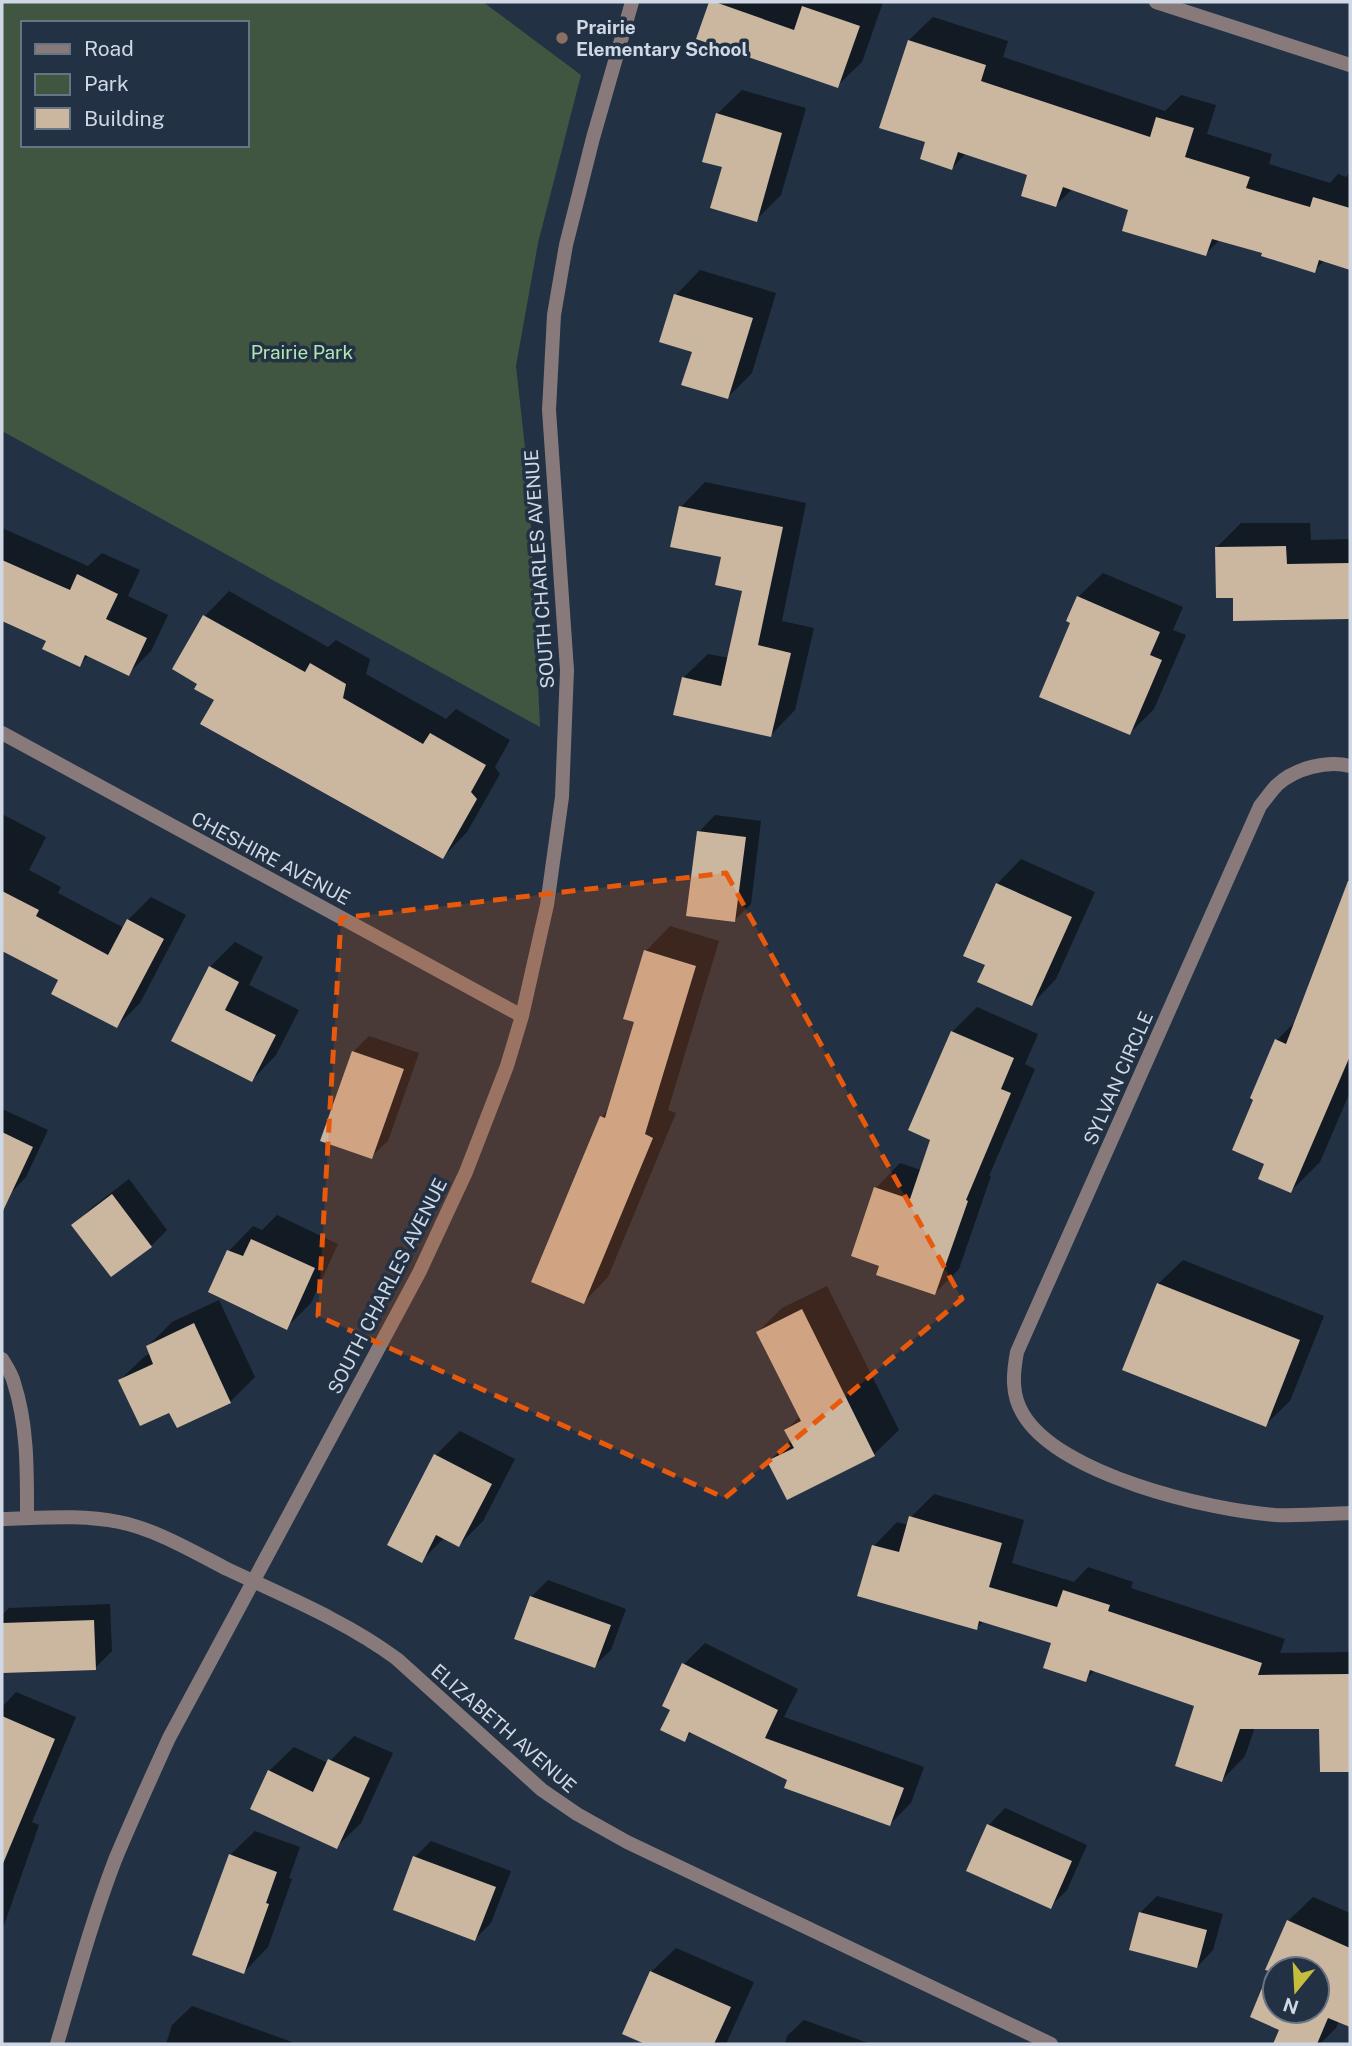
<svg xmlns="http://www.w3.org/2000/svg" width="1352" height="2046" font-family="'Public Sans',sans-serif">
<style>
.park{fill:#405640;fill-rule:evenodd}
.shadow{fill:#0007;fill-rule:evenodd}
.building{fill:#cbb6a0;fill-rule:evenodd}
.lines{fill:none;stroke-linecap:round;stroke-linejoin:round}
.street{stroke:#887a7a;stroke-width:14}
.marked{fill:#e8590c;fill-opacity:0.2;stroke:#e8590c;stroke-width:5;stroke-dasharray:14 9;stroke-linejoin:round}
.education-dot{fill:#8d6e63;stroke:#223143;stroke-width:2.5}
.labels{text-anchor:middle;dominant-baseline:central;stroke-width:7;stroke-linejoin:round;paint-order:stroke}
.poi-label{font-size:19px;font-weight:bold;fill:#cfd8e4;stroke:#223143;text-anchor:start}
.park-label{font-size:19px;fill:#b1e8b0;stroke:#223143}
.street-label{font-size:19px;fill:#cfd8e4;stroke:#223143}
</style>
<rect width="100%" height="100%" fill="#223143"/>
<path class="park" d="M2,2H483L581,75L538,243L516,366L529,484L540,727L2,431ZM23,23H247V145H23Z"/>
<path class="shadow" d="M711,2H883L862,62L837,86L698,38Z
M933,17L1008,41L1003,57L1165,111L1181,95L1216,105L1207,134L1272,154L1269,164L1330,183L1338,174L1346,177L1350,172V268L1325,260L1314,271L1264,252L1221,239L1205,254L1130,209L1073,188L1056,205L1030,174L966,153L952,168L927,141L909,40Z
M742,90L806,108L781,195L756,220L717,114Z
M700,270L776,293L752,373L728,397L694,350L676,295Z
M705,482L806,503L782,621L814,628L795,710L771,735L683,678L708,654L729,658L745,590L723,556L681,507Z
M1241,523H1310L1311,540L1350,539V617L1235,619V596L1216,548Z
M2,528L88,566L102,553L140,570L128,596L168,615L151,651L128,674L89,655L80,664L48,640L2,619Z
M1103,573L1183,607L1173,630L1186,635L1154,709L1130,733L1072,622L1078,597Z
M229,591L328,647L336,640L370,659L366,674L446,719L456,709L510,740L495,767L500,774L467,832L443,857L216,699L200,683L174,669L205,616Z
M2,814L46,837L29,870L61,887L58,893L124,928L128,920L151,897L186,915L140,1003L117,1026L60,979L2,949Z
M715,815L761,821L751,904L734,921L699,832Z
M1021,859L1095,892L1056,979L1032,1004L987,964L997,884Z
M1350,889V1092L1320,1162L1291,1191L1266,1163L1277,1040L1297,1020L1344,895Z
M670,926L719,941L668,1110L676,1113L608,1277L584,1302L602,1117L609,1109L636,1021L646,951Z
M235,942L263,957L249,985L299,1010L276,1055L252,1080L173,1040L210,967Z
M977,1007L1038,1034L1025,1064L1035,1069L989,1176H991L959,1269L935,1293L881,1265L876,1188L900,1163L921,1170L932,1139L952,1032Z
M369,1036L419,1053L388,1141L371,1157L353,1052Z
M2,1109L48,1130L26,1177L10,1194L2,1190Z
M129,1179L167,1230L151,1246L74,1225L90,1209Z
M277,1215L338,1244L311,1303L287,1327L210,1292L229,1251L253,1226L262,1230Z
M1183,1260L1324,1316L1290,1401L1265,1425L1158,1284Z
M827,1286L899,1430L874,1454L787,1497L769,1461L791,1440L786,1430L800,1416L758,1332L782,1308Z
M219,1300L255,1377L230,1402L170,1410L120,1380L145,1356L151,1353L148,1346L172,1322Z
M460,1431L515,1459L483,1521L459,1545L444,1538L421,1561L436,1455Z
M934,1494L1024,1520L1012,1563L1074,1582L1088,1567L1133,1582L1131,1588L1285,1639L1280,1653L1350,1652V1770H1322L1321,1727H1255L1245,1756L1222,1780L1197,1705L1095,1670L1085,1680L1053,1641L984,1621L976,1629L874,1546L897,1522L908,1525L911,1517Z
M548,1580L626,1609L611,1650L594,1666L531,1597Z
M110,1604L112,1651L95,1668L2,1671V1615L9,1608Z
M705,1643L798,1689L784,1717L924,1767L911,1803L890,1824L789,1779L692,1732L684,1740L672,1709L684,1664Z
M16,1692L76,1717L32,1822L39,1825L2,1931V1707Z
M354,1736L393,1753L361,1823L336,1847L269,1771L294,1747L328,1763Z
M1005,1808L1087,1845L1067,1890L1050,1907L968,1870L989,1825Z
M255,1831L300,1847L289,1878L292,1879L268,1947L244,1972L230,1855Z
M431,1841L511,1871L491,1923L475,1939L415,1857Z
M1157,1896L1223,1914L1213,1950L1197,1967L1140,1913Z
M1313,1897L1350,1913V2025L1339,2021L1336,2028L1320,2044H1292L1277,2038L1281,2029L1252,2016L1288,1921ZM1275,1969H1317V2011H1275Z
M676,1948L754,1982L726,2044H649L624,2033L651,1972Z
M192,2006L292,2042L291,2044H166L172,2025Z
M804,2020L871,2044H785L787,2036Z"/>
<path class="building" d="M709,2H715L794,30L802,6L860,26L838,88L696,39Z
M908,40L986,65L981,81L1150,137L1156,117L1194,128L1185,157L1250,177L1246,188L1310,207L1313,197L1350,208V270L1319,260L1315,273L1261,256L1262,253L1212,239L1206,256L1122,231L1128,210L1063,187L1056,207L1021,196L1027,175L958,152L952,170L920,159L925,142L879,128Z
M716,113L782,133L757,222L710,208L722,167L702,162Z
M674,294L753,318L728,399L681,385L692,352L659,342Z
M679,506L783,527L758,645L791,653L771,737L673,715L682,677L721,686L742,591L715,585L721,557L670,547Z
M1286,546L1287,564L1350,563V619L1233,621V598H1216L1215,547Z
M2,560L70,590L77,574L118,594L106,619L147,638L129,676L85,655L80,667L42,649L46,641L2,621Z
M1077,596L1160,632L1150,655L1162,660L1130,735L1039,697L1070,623L1066,621Z
M203,615L305,672L310,663L346,684L343,698L423,744L430,733L486,765L471,792L477,799L443,859L200,724L214,700L194,689L197,684L172,669Z
M697,831L746,837L735,922L686,916Z
M1348,881H1350V1056L1291,1193L1258,1179L1264,1164L1232,1150L1253,1100L1250,1098L1275,1039L1286,1044Z
M996,883L1072,917L1032,1006L977,982L985,965L963,956Z
M2,891L39,910L36,916L108,955L127,919L164,939L117,1028L51,994L58,980L2,951Z
M644,950L696,966L645,1134L653,1138L584,1304L531,1282L600,1116L605,1118L634,1022L623,1019Z
M209,966L239,982L225,1010L276,1035L252,1082L171,1041Z
M951,1031L1014,1058L1001,1089L1011,1093L966,1200L968,1201L935,1295L876,1275L879,1266L851,1256L874,1187L910,1199L930,1140L908,1130Z
M352,1051L404,1069L372,1159L320,1141Z
M2,1132L33,1147L2,1213Z
M112,1194L152,1247L111,1277L71,1225Z
M251,1239L315,1268L287,1330L208,1292L227,1250L243,1256Z
M1157,1283L1300,1340L1266,1427L1122,1370Z
M802,1309L875,1456L787,1500L767,1461L794,1448L784,1430L801,1421L756,1332Z
M194,1323L231,1403L177,1428L169,1413L140,1426L118,1380L153,1364L146,1346Z
M434,1454L492,1484L459,1547L436,1535L422,1563L387,1545Z
M909,1516L1002,1543L989,1587L1057,1607L1063,1590L1110,1605L1108,1611L1262,1663L1258,1675L1350,1674V1772H1320L1319,1729H1240L1222,1782L1175,1766L1194,1706L1090,1670L1086,1682L1043,1668L1051,1643L979,1621L977,1630L857,1596L872,1545L899,1552Z
M530,1596L611,1625L595,1668L514,1639Z
M94,1620L96,1670L2,1673V1623Z
M682,1663L778,1710L765,1738L904,1788L890,1826L784,1788L787,1780L689,1732L685,1742L660,1730L670,1710L662,1706Z
M2,1716L55,1739L2,1866Z
M328,1759L370,1778L337,1849L250,1809L268,1770L313,1792Z
M987,1824L1072,1861L1051,1909L966,1871Z
M229,1854L277,1872L266,1903L269,1904L244,1974L192,1955Z
M413,1856L496,1887L475,1941L393,1910Z
M1139,1912L1207,1930L1197,1968L1129,1950Z
M1287,1920L1350,1948V2027L1328,2018L1317,2044H1273L1279,2030L1250,2017L1269,1971L1265,1970ZM1275,1969H1317V2011H1275Z
M650,1971L731,2007L714,2044H645L622,2034Z"/>
<g class="lines">
<path class="street" d="M1156,2L1350,65
M2,733L522,1016
M1350,766C1328,760 1295,768 1277,785C1271,791 1266,799 1260,806L1017,1352C1013,1374 1011,1394 1023,1414C1059,1475 1208,1510 1275,1515C1300,1516 1326,1514 1350,1513
M2,1359C6,1366 12,1374 14,1383C28,1426 27,1473 27,1518
M2,1519C41,1518 81,1514 119,1522C155,1529 194,1552 227,1569C284,1596 346,1621 397,1659L542,1790L577,1814L627,1842L1051,2044
M57,2044C75,1983 92,1920 115,1860C132,1819 151,1778 169,1738L419,1273L466,1172L507,1066L522,1016L547,905L562,797L567,670L549,410L554,315L566,245L593,138L632,2"/>
</g>
<path class="marked" d="M726,873L962,1299L725,1498L318,1316L341,918Z"/>
<circle class="education-dot" cx="562" cy="38" r="7"/>
<g class="labels">
<g class="poi-label">
<text x="576" y="27">Prairie<tspan x="576" dy="22">Elementary School</tspan></text>
</g>
<g class="park-label">
<text x="302" y="352">Prairie Park</text>
</g>
<g class="street-label">
<text transform="translate(539 569) rotate(-94)">SOUTH CHARLES AVENUE</text>
<text transform="translate(271 858) rotate(28)">CHESHIRE AVENUE</text>
<text transform="translate(1118 1078) rotate(-66)">SYLVAN CIRCLE</text>
<text transform="translate(387 1286) rotate(-63)">SOUTH CHARLES AVENUE</text>
<text transform="translate(504 1728) rotate(41)">ELIZABETH AVENUE</text>
</g>
</g>
<rect width="1352" height="2046" fill="none" stroke="#cfd8e4" stroke-width="7"/>
<rect x="21" y="21" width="228" height="126" fill="#223143" stroke="#677483" stroke-width="2"/>
<rect x="35" y="44" width="35" height="10" fill="#887a7a" stroke="#677483" stroke-width="2"/>
<text x="84" y="56" font-size="21" fill="#cfd8e4">Road</text>
<rect x="35" y="74" width="35" height="21" fill="#405640" stroke="#677483" stroke-width="2"/>
<text x="84" y="91" font-size="21" fill="#cfd8e4">Park</text>
<rect x="35" y="108" width="35" height="21" fill="#cbb6a0" stroke="#677483" stroke-width="2"/>
<text x="84" y="126" font-size="21" fill="#cfd8e4">Building</text>
<g transform="translate(1296 1990) rotate(198)"><circle r="33" fill="#223143" stroke="#677483" stroke-width="2"/>
<path d="M0-5L12 26L0 18L-12 26Z" fill="#c4bd3e"/>
<text y="-10" font-size="19" font-weight="bold" text-anchor="middle" fill="#cfd8e4">N</text>
</g>
</svg>
